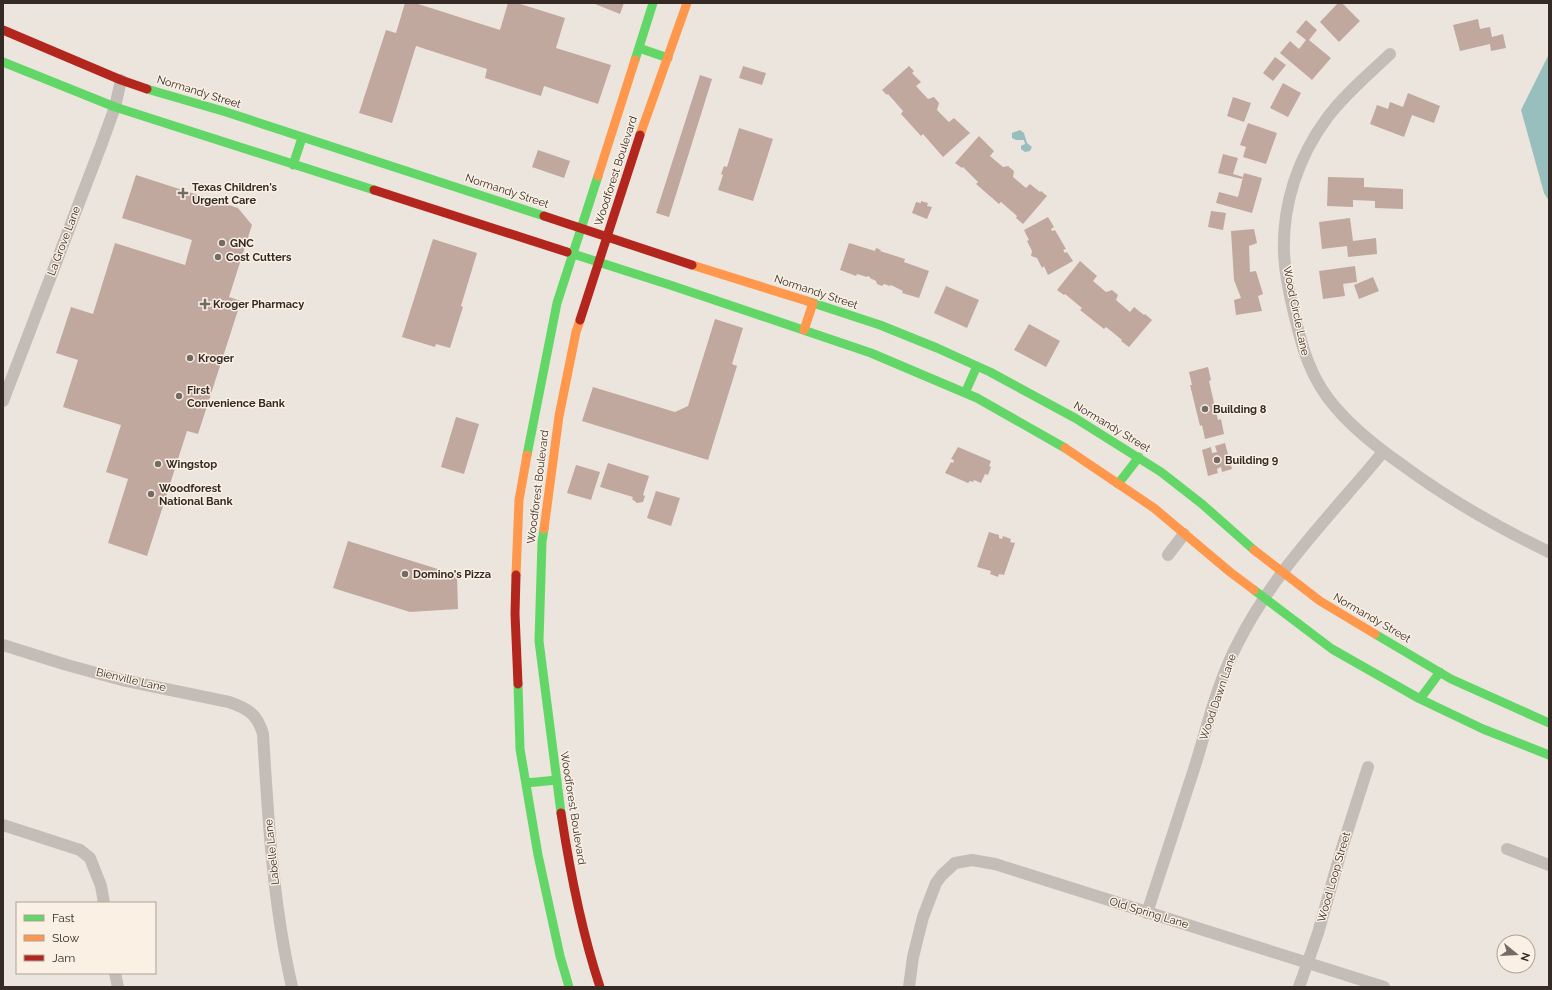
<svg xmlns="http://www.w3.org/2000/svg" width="1552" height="990" font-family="Raleway,sans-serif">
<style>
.water{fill:#99bebe}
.building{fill:#c1a89e}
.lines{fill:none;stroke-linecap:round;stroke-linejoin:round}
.street{stroke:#c4bdb7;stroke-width:12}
.fast{stroke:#63d668;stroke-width:9}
.slow{stroke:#ff974d;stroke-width:9}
.jam{stroke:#b3261e;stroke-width:9}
.poi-dot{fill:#756b65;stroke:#faf0e3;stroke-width:1.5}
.labels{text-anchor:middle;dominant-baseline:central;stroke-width:3;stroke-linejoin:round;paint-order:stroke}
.street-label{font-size:11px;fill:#352a25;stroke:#faf0e3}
.poi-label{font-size:11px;font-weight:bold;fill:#352a25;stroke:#faf0e3;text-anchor:start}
</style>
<rect width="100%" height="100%" fill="#ece5dd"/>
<path class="water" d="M1549,54V201L1544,193L1521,110Z
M1020,130L1024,133L1027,143L1032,147L1030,151L1025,152L1021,149V146L1025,144L1024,140H1016L1012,138V133Z"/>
<path class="building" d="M405,3H415L500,30L508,3H517L565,18L556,48L611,65L598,104L544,86L541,96L485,78L487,69L416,46L392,123L359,113L386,30L396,33Z
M595,3H624L620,14L595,4Z
M1338,3H1342L1360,21L1339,42L1320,22Z
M1478,19L1480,29L1490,27L1492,37L1503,34L1506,48L1491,51L1490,44L1460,51L1453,25Z
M1306,20L1317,30L1309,40L1331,58L1312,80L1280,53L1290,41L1299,49L1306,40L1296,32Z
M1275,57L1286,65L1273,81L1263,73Z
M743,66L766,73L762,85L739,78Z
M909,66L914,71L912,73L921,82L916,86L928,99L934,97L939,103L937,110L949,122L954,118L970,133L943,157L923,134L921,136L901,114L903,111L888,94L887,95L882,90Z
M700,75L712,79L669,217L656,213Z
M1283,83L1301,93L1288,117L1270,108Z
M1408,93L1440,106L1434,123L1412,115L1404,137L1370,124L1377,105L1388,109L1390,102L1403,107Z
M1233,97L1251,103L1244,122L1227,116Z
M1248,123L1277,133L1266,164L1243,157L1246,147L1240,145Z
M739,128L773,139L753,201L718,190L723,175L721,174L724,166L727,167Z
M979,136L994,151L990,156L1003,167L1008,166L1014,171L1013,177L1026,188L1030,184L1040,192L1041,191L1047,196L1023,224L1016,218L1017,216L1001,202L999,204L976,184L978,182L963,167L962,168L955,163Z
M538,150L570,161L564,178L532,167Z
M1223,154L1238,158L1233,174L1243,177L1242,179L1218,173Z
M1244,173L1262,178L1252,213L1216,203L1219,192L1238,197Z
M136,175L238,208L252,225L229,297L241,301L198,434L187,431L147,556L108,543L128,479L106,472L121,425L63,407L78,360L56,353L71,307L93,314L115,243L185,265L192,240L122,218Z
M1328,177L1364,178V187L1403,189V209L1375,208V201L1353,200V207L1327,206Z
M921,201L928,203L927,206L932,207L927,219L912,213L916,202L921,203Z
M1211,211L1226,213L1223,230L1208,227Z
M1048,217L1054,227L1051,229L1052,231L1055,230L1066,249L1063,250L1065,253L1067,252L1073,261L1048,275L1044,266L1042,268L1037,258L1031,256L1032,251L1027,241L1029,240L1024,230Z
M1350,218L1353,241L1376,238L1377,254L1348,257L1347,246L1322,249L1319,222Z
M1254,229L1257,243L1249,246L1250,272L1256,271L1263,294L1258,296L1262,311L1236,315L1234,300L1241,298L1234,280L1231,231Z
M433,239L477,253L461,306L463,307L450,348L436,344L435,347L402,337Z
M849,243L875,251L876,248L881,250L880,251L905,259L904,262L929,271L919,298L902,293L903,291L891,285L890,286L884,284L882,286L877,284L876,281L870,278V277L867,276V277L857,274L856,276L840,270Z
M1080,261L1097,276L1093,281L1106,292L1112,290L1118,295L1116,300L1130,312L1134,307L1144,315L1145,314L1152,320L1129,347L1121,341L1122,340L1106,327L1104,329L1080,310L1082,308L1065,294L1064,295L1057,290Z
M1355,266L1357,282L1343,284L1345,296L1323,299L1319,271Z
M1373,277L1379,291L1359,299L1354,285Z
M946,286L979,300L967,328L934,313Z
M715,319L743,328L732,364L737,366L708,460L582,421L593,387L675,412L688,406Z
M1029,324L1060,341L1046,367L1014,350Z
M1208,367L1211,380L1209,381L1218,420L1221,419L1224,434L1205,439L1202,425L1200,426L1190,385H1192L1189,372Z
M456,417L479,424L464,474L441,467Z
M1225,443L1232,469L1222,472L1221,467L1217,469L1218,473L1208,476L1202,450L1211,447L1212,453L1217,452L1215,446Z
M958,447L991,461L989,466L991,467L988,475L985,474L981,483L974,480L973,482L970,481L968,483L945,473L951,462L953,463L954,460L951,459Z
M608,463L649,476L643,495L645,496L643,502L637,503L632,499L633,497L600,487Z
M576,465L600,472L591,500L567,493Z
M656,491L680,498L671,526L647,518Z
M989,532L999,535V538L1002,539L1003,536L1011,539L1010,542L1015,543L1004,575L999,574L998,577L990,574L991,571L977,567Z
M348,541L457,575L458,609L410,612L333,588Z"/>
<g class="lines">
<path class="street" d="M1390,54C1368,75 1345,94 1327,118C1298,157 1282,205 1284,254C1285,274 1289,293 1294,313C1302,348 1311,380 1336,408C1355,430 1378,448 1401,464C1448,499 1497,527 1549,552
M3,401L102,143L115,107L121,80
M1168,555L1184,534
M3,645L67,665L122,680L229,702C249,709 257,714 263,734C268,819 273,904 292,987
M3,825L80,850L90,858L101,886L104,903
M1507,849L1549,865
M1147,913C1163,864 1179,815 1195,766C1208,724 1218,680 1239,641C1275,570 1333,513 1383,452
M115,973L118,987
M909,987L913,957L923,917L936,883L942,875L955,863L972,860L995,864L1384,987
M1299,987L1318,933L1342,848L1368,767"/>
<path class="fast" d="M639,48L668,58
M635,60L653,3
M3,62L115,107L374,190
M147,89L226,112L544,216
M293,165L302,138
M567,252L670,285L871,353L977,398L1065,448
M807,301L880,325L937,348L990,372L1075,418L1161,472L1202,504L1254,550
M965,393L977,366
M527,455L557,303L598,176
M1118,484L1139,457
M544,529L542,542L539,641L561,813
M1254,590L1332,649L1420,699L1483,729L1549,755
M1375,634L1451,679L1549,723
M518,684L520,749L538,855L560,956L569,987
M1420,699L1440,672
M526,783L557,780"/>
<path class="slow" d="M640,135L687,3
M598,176L635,60
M692,265L807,301
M804,330L813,303
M1065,448L1154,508L1230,572L1254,590
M544,529L559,416L576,332L580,320
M1254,550L1320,601L1375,634
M516,575L519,500L527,455"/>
<path class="jam" d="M3,30L121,80L147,89
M374,190L567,252
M544,216L692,265
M580,320L640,135
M516,575L515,614L518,684
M561,813C570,872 581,930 600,987"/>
</g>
<g class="poi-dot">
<path d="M181 187h4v4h4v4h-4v4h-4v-4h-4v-4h4z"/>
<circle cx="222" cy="243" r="4"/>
<circle cx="218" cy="257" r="4"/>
<path d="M203 298h4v4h4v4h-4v4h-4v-4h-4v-4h4z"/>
<circle cx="190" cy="358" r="4"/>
<circle cx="179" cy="396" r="4"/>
<circle cx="1205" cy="409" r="4"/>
<circle cx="1217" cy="460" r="4"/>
<circle cx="158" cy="464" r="4"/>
<circle cx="151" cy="494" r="4"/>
<circle cx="405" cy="574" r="4"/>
</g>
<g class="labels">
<g class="street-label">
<text transform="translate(199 92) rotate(17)">Normandy Street</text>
<text transform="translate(616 171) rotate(-72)">Woodforest Boulevard</text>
<text transform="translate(507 191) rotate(18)">Normandy Street</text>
<text transform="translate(64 241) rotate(-69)">La Grove Lane</text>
<text transform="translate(816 292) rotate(18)">Normandy Street</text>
<text transform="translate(1296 311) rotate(78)">Wood Circle Lane</text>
<text transform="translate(1112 427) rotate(31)">Normandy Street</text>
<text transform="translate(538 487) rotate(-83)">Woodforest Boulevard</text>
<text transform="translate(1372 618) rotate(30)">Normandy Street</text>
<text transform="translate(131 680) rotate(13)">Bienville Lane</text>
<text transform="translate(1218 697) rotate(-71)">Wood Dawn Lane</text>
<text transform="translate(573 808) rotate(81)">Woodforest Boulevard</text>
<text transform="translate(272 852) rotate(-96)">Labelle Lane</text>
<text transform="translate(1334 877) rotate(-74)">Wood Loop Street</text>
<text transform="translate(1149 913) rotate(17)">Old Spring Lane</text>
</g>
<g class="poi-label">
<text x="192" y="187">Texas Children's<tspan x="192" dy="13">Urgent Care</tspan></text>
<text x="230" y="243">GNC</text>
<text x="226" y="257">Cost Cutters</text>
<text x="213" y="304">Kroger Pharmacy</text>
<text x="198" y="358">Kroger</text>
<text x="187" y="390">First<tspan x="187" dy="13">Convenience Bank</tspan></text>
<text x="1213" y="409">Building 8</text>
<text x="1225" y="460">Building 9</text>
<text x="166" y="464">Wingstop</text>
<text x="159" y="488">Woodforest<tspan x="159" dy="13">National Bank</tspan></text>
<text x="413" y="574">Domino's Pizza</text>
</g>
</g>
<rect width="1552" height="990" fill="none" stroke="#352a25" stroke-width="8"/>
<rect x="16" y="902" width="140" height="72" fill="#faf0e3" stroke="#aba197"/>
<rect x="24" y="915" width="20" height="6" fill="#63d668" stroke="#aba197"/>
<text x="52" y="922" font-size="12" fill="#352a25">Fast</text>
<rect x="24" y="935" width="20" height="6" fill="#ff974d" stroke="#aba197"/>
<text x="52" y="942" font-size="12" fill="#352a25">Slow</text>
<rect x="24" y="955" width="20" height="6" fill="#b3261e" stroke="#aba197"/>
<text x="52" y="962" font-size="12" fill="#352a25">Jam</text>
<g transform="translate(1516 954) rotate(108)"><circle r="19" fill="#faf0e3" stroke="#aba197"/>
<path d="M0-3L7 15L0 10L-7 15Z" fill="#756b65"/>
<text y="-6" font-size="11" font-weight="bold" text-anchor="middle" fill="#352a25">N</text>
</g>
</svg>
